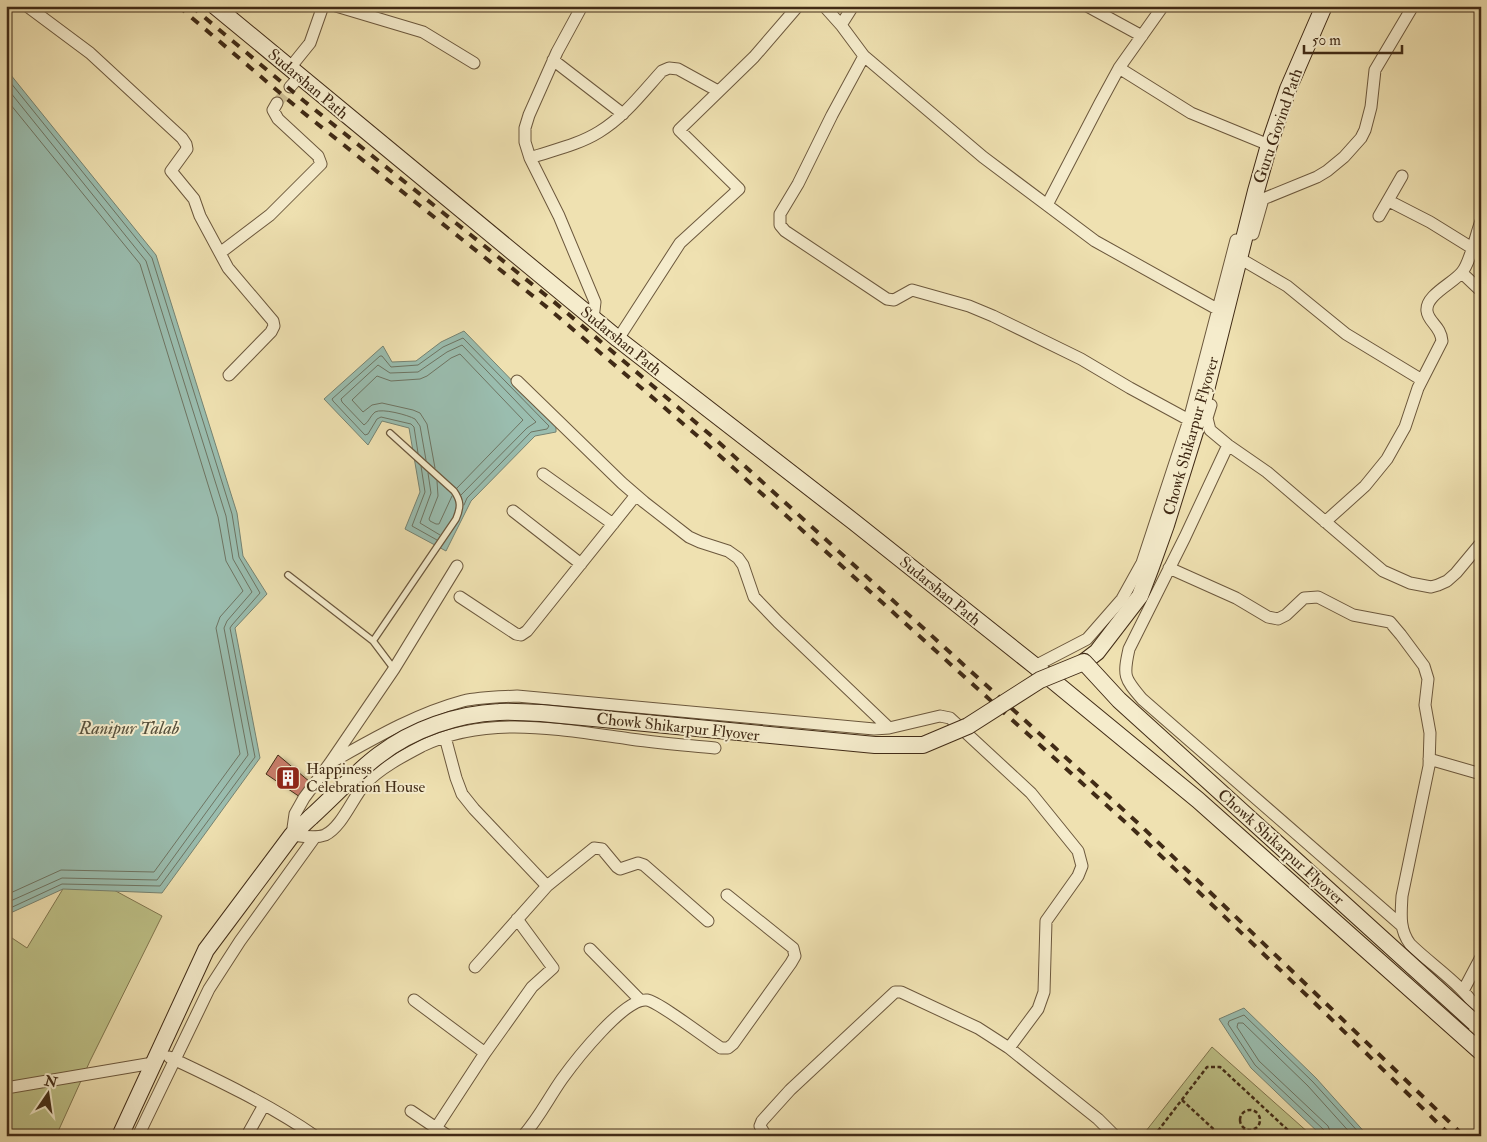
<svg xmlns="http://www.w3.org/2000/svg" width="1487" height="1142" font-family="'IM FELL Double Pica',serif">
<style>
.green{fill:#bec288;stroke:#80764f}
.water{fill:#9abdaf;stroke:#768372}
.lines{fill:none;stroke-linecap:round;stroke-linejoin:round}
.shore{stroke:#6e7462;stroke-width:1}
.building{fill:#c77c69;stroke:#412b16;filter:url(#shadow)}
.street-tunnel{stroke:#ccbd92;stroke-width:11;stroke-dasharray:11 5.5;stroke-linecap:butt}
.lane-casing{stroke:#6c583d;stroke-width:8}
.street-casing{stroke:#6c583d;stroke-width:13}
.secondary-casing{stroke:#412b16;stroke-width:18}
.path{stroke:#412b16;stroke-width:2.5;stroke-dasharray:4 2.5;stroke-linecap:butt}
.lane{stroke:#f5eccc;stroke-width:5.5}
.street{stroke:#f5eccc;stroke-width:11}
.secondary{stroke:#f5eccc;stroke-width:16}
.rail{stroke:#412b16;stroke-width:4;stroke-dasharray:9 9;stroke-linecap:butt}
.secondary-bridge-casing{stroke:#412b16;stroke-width:18;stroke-linecap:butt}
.secondary-bridge{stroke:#f5eccc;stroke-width:16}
.labels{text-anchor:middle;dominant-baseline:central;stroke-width:4;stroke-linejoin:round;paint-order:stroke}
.street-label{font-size:16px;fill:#412b16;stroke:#f5eccc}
.poi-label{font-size:16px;fill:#412b16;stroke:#f5eccc;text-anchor:start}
.water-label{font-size:18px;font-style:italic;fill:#57503c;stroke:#f5eccc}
</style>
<defs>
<filter id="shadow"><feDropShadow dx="5.5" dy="3" stdDeviation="2.5" flood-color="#0004"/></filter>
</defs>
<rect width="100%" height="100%" fill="#efe1b1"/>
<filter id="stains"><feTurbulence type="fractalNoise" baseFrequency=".004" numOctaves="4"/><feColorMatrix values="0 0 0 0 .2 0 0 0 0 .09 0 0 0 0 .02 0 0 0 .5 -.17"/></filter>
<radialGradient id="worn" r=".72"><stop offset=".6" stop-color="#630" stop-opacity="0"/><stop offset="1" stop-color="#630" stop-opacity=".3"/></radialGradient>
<path class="green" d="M75,869L162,916L90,1061L56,1136H15L6,1133V934L27,948Z
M1212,1047L1310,1134V1136H1142Z"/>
<path class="water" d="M6,69L156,255L237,513L243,556L267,594L235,628L260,758L162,893L63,889L6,915Z
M464,331L556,426V432L535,436L471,501L446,551L405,529L420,492L409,428L382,421L368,445L324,399L383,346L392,362L416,361L441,342Z
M1244,1008L1316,1078L1368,1136H1322L1251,1068L1219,1019Z"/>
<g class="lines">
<path class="shore" d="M6,77L152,258L232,514L239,557L260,593L232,625L230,628L255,757L160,886L62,884L6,910
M6,87L146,261L226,516L233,559L252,592L227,621L224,628L248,755L157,880L62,878L6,903
M6,99L140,264L218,517L226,561L243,591L220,617L216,628L240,754L154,872L61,870L6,895
M418,453L414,427L411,424L381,417L377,419L368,434L365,435L333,401L332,399L380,356H382L391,367L418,365L443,347L463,338L549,426L547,429L531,432L467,498L464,505
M426,460L420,426L415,419C408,415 382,408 375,412C370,416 369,422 364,425L342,402L341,399L378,365L390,373L418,372L447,352L462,345L536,422L527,428L461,495
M421,466L425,492L412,526L437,540
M435,468L427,424L420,413L413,410L382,403L372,405L363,412L352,400L377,376L391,381L420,379L427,376L451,358L460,354L523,420L457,488
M428,473L431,493L420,523L440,535
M437,481L438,496L429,519L430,521L436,524H439L452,496
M1325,1136L1324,1130L1255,1065L1228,1024L1229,1021L1244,1015L1313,1082L1362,1136
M1332,1136L1328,1126L1259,1061L1237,1027L1238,1023H1243L1308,1086L1353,1136"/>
</g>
<path class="building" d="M278,755L310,782L300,797L266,774Z"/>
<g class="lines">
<path class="street-tunnel" d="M277,103L290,87"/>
<defs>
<path id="lane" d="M288,575L373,641L394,669
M373,641L456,519C461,507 461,501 454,491L390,433"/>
<path id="street" d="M27,6L90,53L182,138L186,144L187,149L171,171L194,199L200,216L228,268L273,321L274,326L271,332L229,375
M336,6L423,32L474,63
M582,6L557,52L529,115L525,128V142L530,158L559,216L595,302L593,319
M824,6L841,25L864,56L983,157L1095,241L1217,309
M1087,6L1142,36
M841,25L853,6
M864,56L832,115L798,184L780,214V225L785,231L887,299L894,300L912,290L969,306L993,316L1081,359L1130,388L1189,420
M553,60L623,114
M1119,68L1191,113L1269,145
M289,69L310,43L323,6
M290,87L299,77
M530,158C553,150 578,145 599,132C624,117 642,93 662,71L669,68L678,69L718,91
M1263,199L1317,177L1327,171L1344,157L1361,138L1365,130L1371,107L1375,70L1413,6
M1389,201L1430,222L1472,248
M1047,205L1100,103L1119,68L1163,6
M1379,216L1402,176
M1253,234L1263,199
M220,253L270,215L321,164L318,156L278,119L273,110L277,103
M1246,262L1287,286L1346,334L1422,380
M1462,273L1481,291
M618,339L680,243L739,189L679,130L754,57L798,6
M517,381L622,483L644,502L689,537L700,542L728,551L738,558L743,565L754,597L778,622L889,728
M1211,405L1207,418L1210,430L1228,445L1267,472L1383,571L1410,583L1431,587L1438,585L1447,581L1456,573L1481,543
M1228,445L1185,537L1129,649C1123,676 1124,678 1142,699L1401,925
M543,474L613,524
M513,511L581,564
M1325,522L1365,486L1387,459L1405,427L1418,388L1442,341C1441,326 1428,322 1427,311C1425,295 1454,283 1462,272C1470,263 1476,234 1481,221
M457,566L394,669L330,763L304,798L295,814L292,835C302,836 315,839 325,835C342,827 353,797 365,784C380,768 403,756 422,746C486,715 557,729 624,738C654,743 685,745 715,748
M1169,568L1236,598L1268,617L1278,619L1286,615L1304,598L1318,597L1353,615L1390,622L1401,635L1424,666L1428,679L1425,705L1430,733L1429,766L1402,896C1401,914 1399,929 1410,944C1432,966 1467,987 1481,1016
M460,597L516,634L521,635L527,631L636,495
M1035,666L1087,639L1122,599L1142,563L1189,420L1236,240
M445,737L456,778L462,794L474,809L547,886
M1429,759L1481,774
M330,763C373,739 415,714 463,701C480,697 499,697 517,696L874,729L889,728L940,716L950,718L1031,793L1078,851L1082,866L1078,876L1046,921L1044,992L1038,1009L1009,1048
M590,949L640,1000
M475,967L547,886L594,848L602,849L617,867L620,869L638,863L644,865L708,921
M1463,991L1481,957
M414,1000L485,1053
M169,1057C218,1080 270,1105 315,1136
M6,1088L153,1063
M411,1111L448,1136
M436,1128L485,1053L532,987L553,968L517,919
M138,1136L209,989L240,941L315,837
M249,1136V1132L264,1105
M523,1136C539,1118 548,1099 562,1079C575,1061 625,997 647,1000C659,1002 707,1039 721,1048H728L733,1044L791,963L795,956L793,948L727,895
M766,1136L760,1126L762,1121L790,1090L895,992H901L978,1028L1009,1048L1098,1119L1115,1136"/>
<path id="secondary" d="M215,6L618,339L854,522L1035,666L1198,800L1481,1052
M1084,662L1097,652L1140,596L1151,567L1166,525L1198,422L1256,191L1269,145L1288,89L1324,6
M120,1136L206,950L292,835L311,817"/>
</defs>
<use href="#lane" class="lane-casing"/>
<use href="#street" class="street-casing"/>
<use href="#secondary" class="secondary-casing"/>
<path class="path" d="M1182,1100L1221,1136
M1240 1120a10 10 0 1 1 20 0a10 10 0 1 1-20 0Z
M1154,1136L1207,1067H1220L1291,1133V1136
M1238,1136L1245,1129"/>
<use href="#lane" class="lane"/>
<use href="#street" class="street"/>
<use href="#secondary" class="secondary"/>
<path class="rail" d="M178,6L300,110L548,308L708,445L1135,831L1321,1009L1451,1136
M191,6L304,101L553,301L714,438L1139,824L1464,1136"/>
<defs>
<path id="secondary-bridge" d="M311,817C333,797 355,773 379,755C413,729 457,714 499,712C513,711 527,713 541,713L875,745H923L968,726L1040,680L1084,662L1119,700L1475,1023"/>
</defs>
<use href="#secondary-bridge" class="secondary-bridge-casing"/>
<use href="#secondary-bridge" class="secondary-bridge"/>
</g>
<defs>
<symbol id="building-square" viewBox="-11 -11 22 22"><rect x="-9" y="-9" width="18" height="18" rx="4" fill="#8f2418" stroke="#f5eccc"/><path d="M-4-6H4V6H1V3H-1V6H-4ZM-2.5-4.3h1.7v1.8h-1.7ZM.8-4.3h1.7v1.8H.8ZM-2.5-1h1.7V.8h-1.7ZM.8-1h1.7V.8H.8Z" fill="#fff"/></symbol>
</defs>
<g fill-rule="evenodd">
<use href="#building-square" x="274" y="764" width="28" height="28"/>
</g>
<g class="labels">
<g class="street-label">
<text transform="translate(308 84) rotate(40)">Sudarshan Path</text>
<text transform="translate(1278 126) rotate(-71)">Guru Govind Path</text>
<text transform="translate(621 341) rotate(39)">Sudarshan Path</text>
<text transform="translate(1191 436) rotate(-74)">Chowk Shikarpur Flyover</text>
<text transform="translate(940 591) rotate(39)">Sudarshan Path</text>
<text transform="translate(678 727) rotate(6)">Chowk Shikarpur Flyover</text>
<text transform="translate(1281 847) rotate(42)">Chowk Shikarpur Flyover</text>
</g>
<g class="poi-label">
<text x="306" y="769">Happiness<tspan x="306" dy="18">Celebration House</tspan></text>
</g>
<g class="water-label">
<text x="129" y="728">Ranipur Talab</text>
</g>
</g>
<rect width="1487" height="1142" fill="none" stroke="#efe1b1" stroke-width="25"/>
<rect x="8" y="8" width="1472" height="1127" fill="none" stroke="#412b16" stroke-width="2.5"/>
<rect x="12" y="12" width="1462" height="1117" fill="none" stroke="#412b16"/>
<g transform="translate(48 1094) rotate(13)" stroke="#f5eccc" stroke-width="4" paint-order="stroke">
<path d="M0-4L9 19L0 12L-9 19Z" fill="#412b16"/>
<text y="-8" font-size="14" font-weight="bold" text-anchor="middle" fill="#412b16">N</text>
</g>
<path d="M1304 45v8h98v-8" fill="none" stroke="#412b16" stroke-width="2.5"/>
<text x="1312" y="45" font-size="15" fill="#412b16" stroke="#f5eccc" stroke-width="4" paint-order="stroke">50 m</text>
<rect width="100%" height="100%" filter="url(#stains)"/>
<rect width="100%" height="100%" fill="url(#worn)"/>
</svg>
